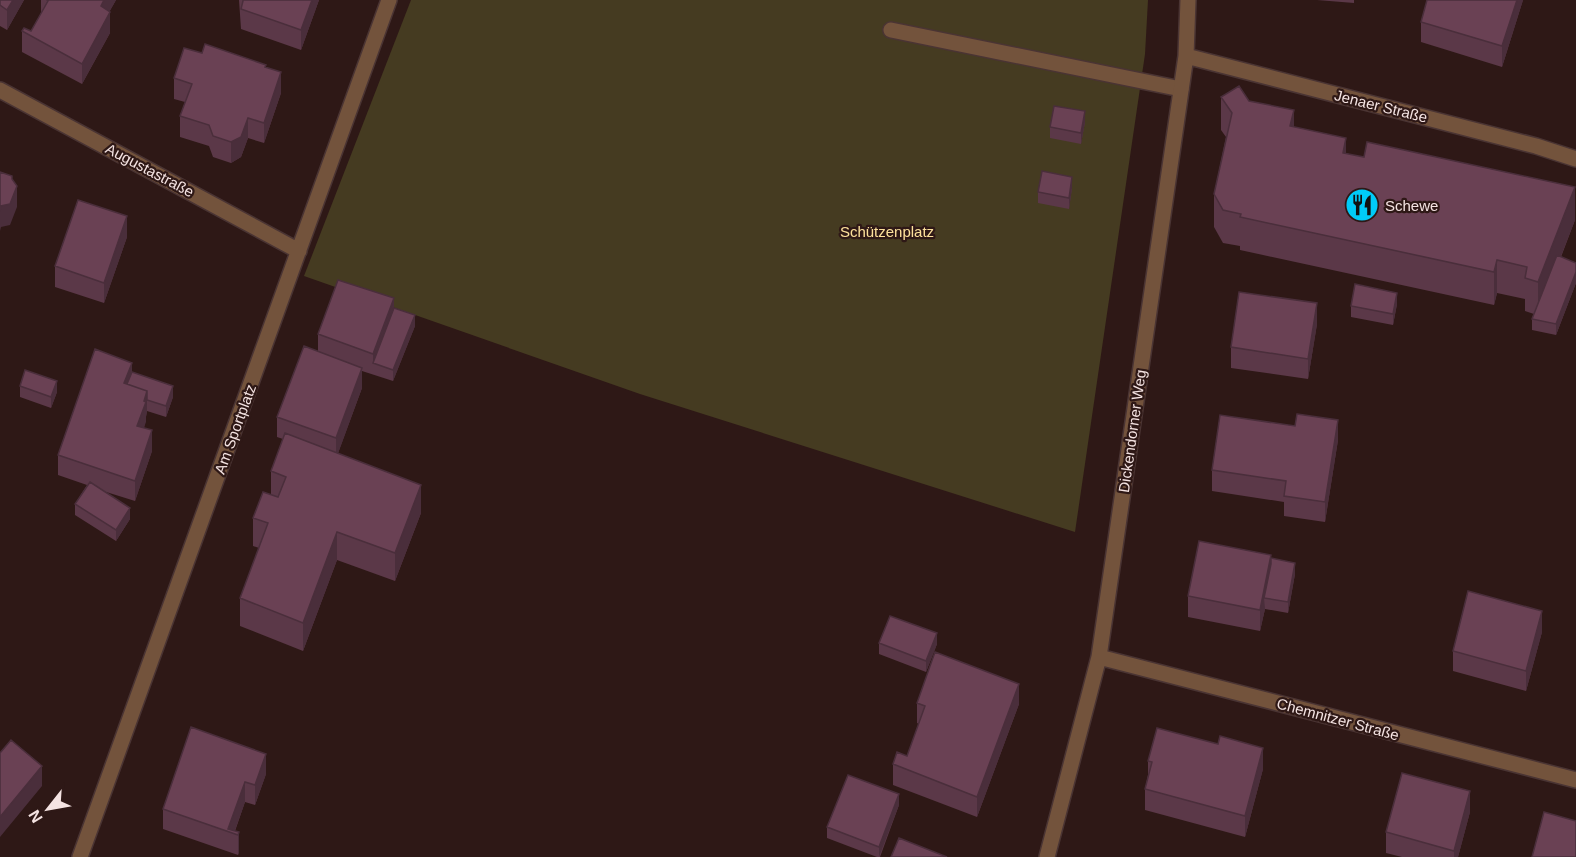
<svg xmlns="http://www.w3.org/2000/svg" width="1576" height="857" font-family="Arial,sans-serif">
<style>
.green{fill:#453b21}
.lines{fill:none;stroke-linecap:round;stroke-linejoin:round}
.service-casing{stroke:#4a3433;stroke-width:18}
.minor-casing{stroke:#4a3433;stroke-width:18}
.service{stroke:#73533c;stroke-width:15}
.minor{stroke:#73533c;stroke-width:15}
.wall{fill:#5b3848}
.shaded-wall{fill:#4a2e3b}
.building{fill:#6a4154;stroke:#4a2e3b;stroke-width:1.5}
.labels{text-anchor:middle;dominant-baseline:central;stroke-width:4.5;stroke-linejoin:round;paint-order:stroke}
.street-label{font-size:15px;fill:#f4e3e2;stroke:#2e1816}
.poi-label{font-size:15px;fill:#f4e3e2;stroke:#2e1816;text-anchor:start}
.park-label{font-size:15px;fill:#fde19b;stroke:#2e1816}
</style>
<rect width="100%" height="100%" fill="#2e1816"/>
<path class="green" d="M411,0H1148L1145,54L1075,532L640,394L304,276Z"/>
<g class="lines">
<defs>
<path id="service" d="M891,30L1181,89"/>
<path id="minor" d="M1186,56L1536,146L1576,159
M0,90L299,251
M1099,657L1576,780
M80,857L389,0
M1047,857L1099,657L1186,56L1188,0"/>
</defs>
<use href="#service" class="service-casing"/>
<use href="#minor" class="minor-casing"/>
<use href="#service" class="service"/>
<use href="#minor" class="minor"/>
</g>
<path class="wall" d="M0,0H24L7,30L0,26Z
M41,0H116L109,12L110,33L82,84L22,52V31H31L41,13Z
M239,0H319L301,50L241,29Z
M1317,0H1354V3Z
M1523,0L1502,67L1421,42V22Z
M202,53L266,67L281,93L264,143L248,138L241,157L231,163L213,157L209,146L180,137V116L185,102L174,99V78Z
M1221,97L1249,101L1294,127L1346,153L1575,220L1561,257L1576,263V283L1556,335L1532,330V319L1534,314L1525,311V299L1497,293L1494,305L1240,250V246L1223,243L1214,227V194L1226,137L1221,130Z
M1085,122L1081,144L1050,138V127Z
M1072,188L1069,209L1038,203V192Z
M127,237L104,303L55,287V266Z
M1397,304L1393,325L1351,317V306Z
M394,308L415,326L393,381L362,371V388L338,453L421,513L395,581L337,560L303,651L240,626V598L259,548L253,546V518L271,495V471L283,439L277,437V417L318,351V334Z
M1317,324L1308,379L1231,368V347Z
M132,372L173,397L166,417L147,411L144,428L152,451L135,501L103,491L130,519L116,541L75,515V504L87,485L58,475V455Z
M20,386L57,392L51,408L20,397Z
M1338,440L1325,522L1284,516V502L1212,491V470Z
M1271,558L1295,574L1288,613L1265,609L1260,631L1188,617V596Z
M1542,632L1526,691L1453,671V651Z
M879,643L937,644L926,672L879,654Z
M917,703L1019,704L977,817L893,785V764L907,756L919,724L917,723Z
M1148,761L1263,769L1245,837L1145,810V789L1148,775Z
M266,774L255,805L245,802L235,831L239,832V852L238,855L163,829V809Z
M899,805L880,857H877L827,838V827Z
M1470,812L1458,857H1402L1386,853V832Z"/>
<path class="shaded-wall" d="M13,0H24L7,30V10Z
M104,0H116L101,27V6Z
M312,0H319L301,50V30Z
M1517,0H1523L1502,67V46Z
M110,12V33L82,84V64Z
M281,72V93L264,143V123Z
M1294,110V143L1290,126Z
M1085,111V122L1081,144V133Z
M248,118V138L241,157L231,163V142Z
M1346,138V171L1343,153Z
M1072,177V188L1069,209V198Z
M17,186V207L10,225L1,227L0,231V211L1,206Z
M1575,187V220L1538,315V282Z
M127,216V237L104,303V283Z
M1497,260V293L1494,305V272Z
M1576,272V283L1556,335V324Z
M1397,293V304L1393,325V314Z
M394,298V319L373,363V375V354Z
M1317,303V324L1308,379V359Z
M415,315V326L393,381V370Z
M132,363V383L128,393L124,383Z
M362,368V388L336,459V438Z
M57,381V392L51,408V397Z
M173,386V397L166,417V406Z
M147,391V411L146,417V422L137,446V426Z
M1338,420V440L1325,522V502Z
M152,430V451L135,501V481Z
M421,485V513L395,581V553Z
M130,508V519L116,541V530Z
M337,532V560L303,651V623Z
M1271,555V575L1264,598L1265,609L1260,631V610Z
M1295,563V574L1288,613V602Z
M1542,611V632L1526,691V671Z
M937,633V644L926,672V661Z
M1019,684V704L977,817V797Z
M1263,748V769L1245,837V816Z
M266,754V774L255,805V785Z
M42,766V786L0,837V817Z
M245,782V802L234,833L228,829Z
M1470,791V812L1458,857H1454V851Z
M899,794V805L879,857V847Z
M239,832V852L238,855V835Z"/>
<path class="building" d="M0,0H13L7,10L0,5Z
M47,0H104L101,6L110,12L82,64L22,31L24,28L31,31L48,1Z
M243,0H312L301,30L241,9L243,1Z
M1427,0H1517L1502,46L1421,22Z
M205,44L266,65L265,67L281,72L264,123L248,118L241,137L231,142L213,136L209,125L180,116L192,84L174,78L184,48L202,53Z
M1239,86L1249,101L1294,110L1290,126L1346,138L1343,153L1364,157L1367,142L1575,187L1538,282L1525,278L1527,267L1497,260L1494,272L1240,217L1241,214L1223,210L1214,194L1232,113L1221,97Z
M1054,106L1085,111L1081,133L1050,127Z
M1042,171L1072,177L1069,198L1038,192Z
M0,172L12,176V179L17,186L10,204L1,206L0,211Z
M78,200L127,216L104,283L55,266Z
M1557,255L1576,263V272L1556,324L1532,319Z
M338,280L394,298L373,354L318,334Z
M1355,284L1397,293L1393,314L1351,306Z
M1239,292L1317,303L1308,359L1231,347Z
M394,308L415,315L393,370L373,363Z
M304,346L362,368L336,438L277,417Z
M95,349L132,363L124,383L147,391L144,401L146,402L137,426L152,430L135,481L58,455Z
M25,370L57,381L51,397L20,386Z
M132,372L173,386L166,406L147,400V391L127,384Z
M1297,414L1338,420L1325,502L1284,496L1286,481L1212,470L1220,415L1295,426Z
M285,433L421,485L395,553L337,532L303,623L240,598L268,523L253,518L263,492L278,497L286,477L271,471Z
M90,482L130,508L116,530L75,504Z
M1199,541L1271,555L1260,610L1188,596Z
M1271,558L1295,563L1288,602L1264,598L1271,564Z
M1468,591L1542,611L1526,671L1453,651Z
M890,616L937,633L926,661L879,643Z
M935,652L1019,684L977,797L893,764L897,752L907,756L925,706L917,703Z
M191,727L266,754L255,785L245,782L228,829L239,832L238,835L163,809Z
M1157,728L1218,744L1220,736L1263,748L1245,816L1145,789L1152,762L1148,761Z
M11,740L42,766L0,817V753Z
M1402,773L1470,791L1454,851L1386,832Z
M848,775L899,794L879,847L827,827Z
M1544,812L1576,821V857H1532Z
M899,838L947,857H891Z"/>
<defs>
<symbol id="restaurant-disc" viewBox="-11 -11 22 22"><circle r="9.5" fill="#00cbf8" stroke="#2e1816"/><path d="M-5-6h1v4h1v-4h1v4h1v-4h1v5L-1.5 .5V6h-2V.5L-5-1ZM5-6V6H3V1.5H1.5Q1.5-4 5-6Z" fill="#111"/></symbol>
</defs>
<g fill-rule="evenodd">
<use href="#restaurant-disc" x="1343" y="186" width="38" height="38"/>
</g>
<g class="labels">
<g class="street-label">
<text transform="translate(1381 106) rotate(14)">Jenaer Straße</text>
<text transform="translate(150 170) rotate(28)">Augustastraße</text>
<text transform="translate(235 429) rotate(-70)">Am Sportplatz</text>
<text transform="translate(1132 431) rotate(-82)">Dickendorner Weg</text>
<text transform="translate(1338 719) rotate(15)">Chemnitzer Straße</text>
</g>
<g class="poi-label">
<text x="1385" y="205">Schewe</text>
</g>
<g class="park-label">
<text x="887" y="231">Schützenplatz</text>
</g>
</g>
<g transform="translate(48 809) rotate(239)" stroke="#2e1816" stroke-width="4.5" paint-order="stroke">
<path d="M0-4.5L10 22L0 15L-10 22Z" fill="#f4e3e2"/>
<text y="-9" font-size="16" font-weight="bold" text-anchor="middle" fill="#f4e3e2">N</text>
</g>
</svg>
